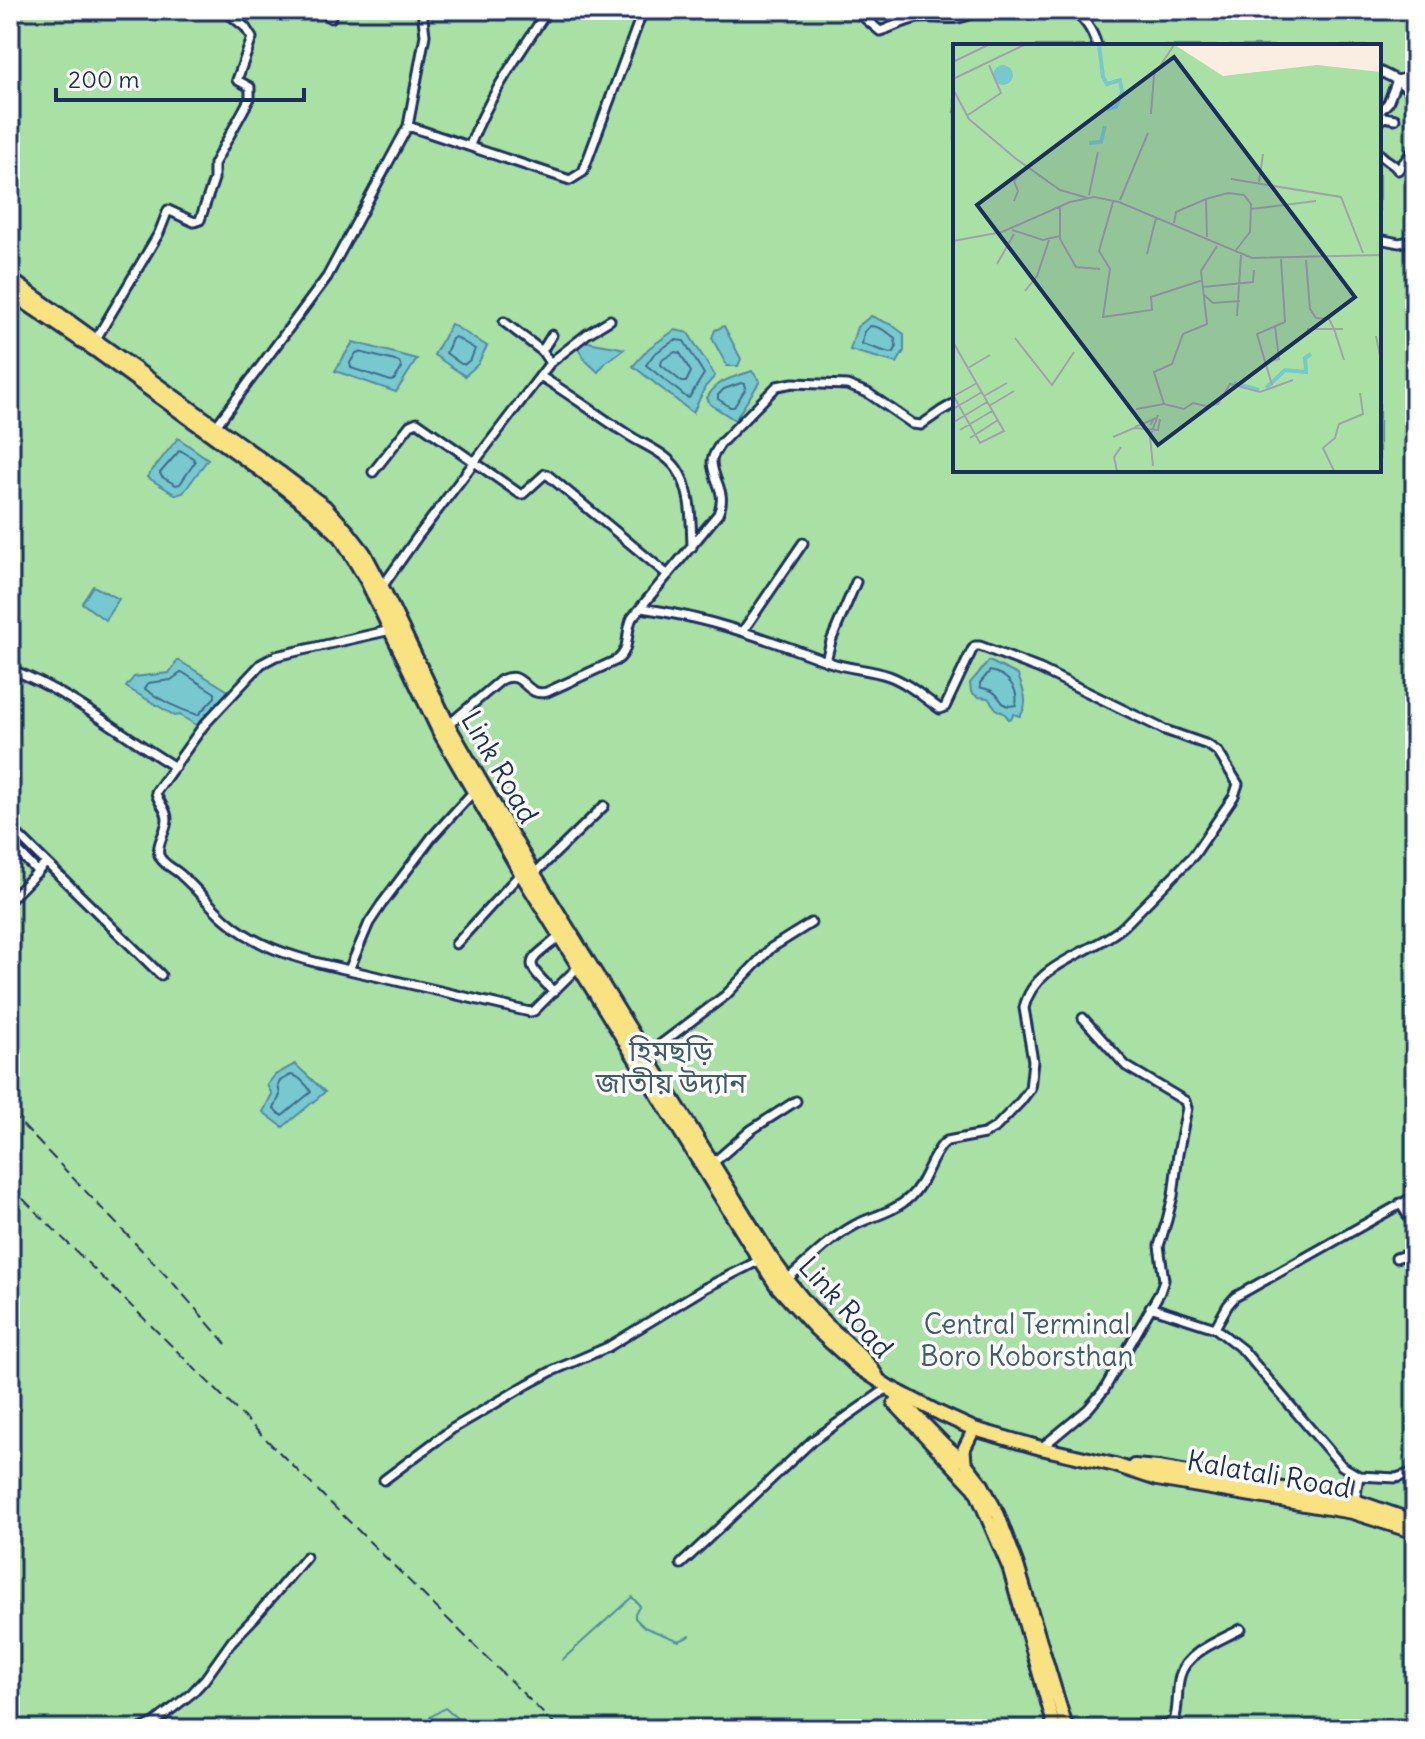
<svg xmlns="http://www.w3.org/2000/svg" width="1425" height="1739" font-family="Delius,'Noto Sans Bengali',sans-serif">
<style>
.green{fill:#a9e0a4;stroke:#628881;stroke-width:2;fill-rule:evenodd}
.water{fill:#78c9cf;stroke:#538ba2;stroke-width:2}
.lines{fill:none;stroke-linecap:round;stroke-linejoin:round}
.shore{stroke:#406d8b;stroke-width:2}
.stream{stroke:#538ba2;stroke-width:2}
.minor-casing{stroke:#1b2f5e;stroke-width:13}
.primary-casing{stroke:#1b2f5e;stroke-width:17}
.trunk-casing{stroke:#1b2f5e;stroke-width:18}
.minor{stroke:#fff;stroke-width:7}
.primary{stroke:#f8e281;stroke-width:11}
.trunk{stroke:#f8e281;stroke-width:12}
.rail{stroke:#1b2f5e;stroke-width:2;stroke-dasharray:12 6;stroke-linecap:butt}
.labels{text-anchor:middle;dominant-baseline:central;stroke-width:7;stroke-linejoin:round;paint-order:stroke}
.street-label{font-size:28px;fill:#1b2f5e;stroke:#fff}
.park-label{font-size:28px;fill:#3e5b70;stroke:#fff}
.inset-river{fill:none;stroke:#78c9cf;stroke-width:4}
.inset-road{fill:none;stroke:#a1a2ad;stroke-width:2}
.view{fill:#1b2f5e;fill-opacity:0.15;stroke:#1b2f5e;stroke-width:4}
.inset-edge{fill:none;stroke:#1b2f5e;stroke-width:4}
</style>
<rect width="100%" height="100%" fill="#faeee2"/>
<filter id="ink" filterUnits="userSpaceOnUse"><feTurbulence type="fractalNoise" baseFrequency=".0125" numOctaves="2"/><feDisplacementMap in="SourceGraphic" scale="16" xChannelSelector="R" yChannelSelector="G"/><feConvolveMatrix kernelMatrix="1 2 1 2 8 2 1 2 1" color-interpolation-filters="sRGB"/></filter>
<g filter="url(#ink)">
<path class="green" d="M10,10H1415V1729H10ZM955,46H1379V470H955Z"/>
<path class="water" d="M871,316L892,325L904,334V351L897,363L850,350L857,327Z
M451,324L487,346L478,364L465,376L434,355Z
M724,326L741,359L738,366H727L712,338L715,330Z
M675,330L688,333L715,376L705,387L693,413L633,366L649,348Z
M585,341C598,345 611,345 624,349L606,362L598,372L584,359L578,348Z
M353,342L417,359L396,392L335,371Z
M752,371L760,381L735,420L710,404L707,398C717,379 733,378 752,371Z
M178,438L208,459L183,493L176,495L147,477Z
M93,586L119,599L105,620L82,603Z
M178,660L230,692L199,727L180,715L175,716L126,687L134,677L169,673Z
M989,661L1018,675C1023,690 1030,703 1020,716L1013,714L1012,718L1009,719L1004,713L997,710L988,698L978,697L971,692L970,683Z
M295,1064L325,1092L283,1127L263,1112L272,1094L267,1085L275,1075Z"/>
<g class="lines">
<path class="shore" d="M870,326C879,326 888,332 895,338L896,348L894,352L890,353L862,344L864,332Z
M455,337L475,349L471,359L465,364H461L446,353L452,339Z
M675,340L684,341L704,374L689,398L686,397L646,365L654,354Z
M359,352L399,362L402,368L394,380L391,381L351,368L350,363L356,353Z
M675,352L680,353L691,372L686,382H682L661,365L662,360Z
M741,383L745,384L746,388L734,407H730L718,399V395L724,389Z
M180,450L193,458L195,462L180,484L176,485L162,477L160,473Z
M990,671C1007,674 1019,688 1016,705C999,709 1003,697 992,691C988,689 984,689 980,687V683Z
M182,672L215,693V697L198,715C181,710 160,700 145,689L148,683L171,680Z
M291,1075C298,1075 308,1086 311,1092L282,1116L274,1109L280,1095L278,1085L280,1081Z"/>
<path class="stream" d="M847,10L858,21
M562,1660L632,1597L640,1606L635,1613V1618L644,1627L679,1641L690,1636
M411,1729L445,1708L469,1729"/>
<defs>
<path id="minor" d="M319,10L331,18
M855,10L880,31C892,27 906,20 918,18C936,16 962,24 976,10
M1041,10C1050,13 1059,9 1068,11C1084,14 1093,32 1097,46
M1379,71L1397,80L1415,96
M1379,112L1388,103L1397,80L1415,76
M1379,122L1384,117L1395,119
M408,126L425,35L422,10
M470,145C489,96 519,54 548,10
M1379,153C1385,161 1393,162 1398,170L1415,148
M1379,239L1399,243L1404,242
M504,322L542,351L550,363
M96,339L159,233L168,210L194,222L200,220L214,179V164L250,98V87L237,80L252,38L245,27L224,10
M542,351L552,335
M540,376C570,394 597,415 627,434C643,445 665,452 677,469C692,491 691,521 692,547
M216,426L327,277L408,126L570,180L583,172L643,10
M373,472L410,425L417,422L520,494H523L545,474L549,476L668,575
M382,587L418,536L550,363L587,334L610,320
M641,608C707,617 767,639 829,662C848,669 869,669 889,676C908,683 923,697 940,709L945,707L972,650L975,646H980L1040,669L1165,730L1208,745L1218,752L1238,784L1234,796L1194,855L1124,926C1093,954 1034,962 1024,1008L1033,1061L1030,1089L1021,1101L996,1127L984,1134L947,1141L943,1144C929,1160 926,1182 910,1197C894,1212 873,1216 855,1225C829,1239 808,1262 786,1280
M743,631L803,543
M826,661L831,641L856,582
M10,669C70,692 121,734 175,767
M448,725L501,680C525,668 524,698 547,692L617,660C631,650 625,632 632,618L718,514C728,492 713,482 712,462C712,455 717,450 720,444L777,386L793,383L847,385L868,393L913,424L921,425L941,411L955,403
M474,791L432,837L381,905L369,923L349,970L530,1012L534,1011L579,966
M10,827L161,975
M10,843L38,872
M534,874L604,806
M10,900L46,863
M456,944L521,873
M349,970C306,961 258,949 225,919C209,905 197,889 181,875C175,869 162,864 159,855C156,843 167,831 167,819C167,808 157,802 156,792L204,725L261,664L276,656L391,630
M554,992C521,959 527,964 560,936
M645,1056L726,995L771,948L811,923
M712,1164L751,1130L796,1101
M1400,1203L1415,1227
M1396,1258L1415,1252
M1150,1307L1215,1328L1243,1350L1342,1466L1359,1476L1355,1501
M1215,1328L1228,1305L1235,1297L1415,1196
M1041,1448L1088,1409L1104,1390L1160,1292L1164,1280L1159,1246L1167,1220L1173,1196L1178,1154L1187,1108L1185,1101L1126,1066L1083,1018
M1359,1476L1396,1478L1415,1472
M384,1480L452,1429L528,1384L552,1371L608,1347L705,1288L760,1260
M681,1564L812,1441L889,1387
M141,1729L154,1723L192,1693L205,1679L232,1641L256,1616L306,1557
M1142,1729L1166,1725L1174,1721C1179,1707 1176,1691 1180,1676C1186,1652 1221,1640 1241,1629"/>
<path id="primary" d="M892,1391L945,1445L965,1462L982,1484L998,1514L1017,1564L1067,1729
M894,1403L975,1489L1009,1568L1055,1729
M965,1462L964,1449L974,1429"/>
<path id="trunk" d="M10,279L280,473L325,507L347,531L364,553L382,587L448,725L534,874L769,1255C786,1279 804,1303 825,1323C843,1340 864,1355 877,1377
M10,292L94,349L273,479L314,511L341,537L367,581L439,731L521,873L760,1260L777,1286L815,1328L858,1367L889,1387L941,1414L974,1429L1041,1448L1115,1465L1157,1479L1352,1512L1415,1532
M1134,1466L1158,1468L1355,1501L1415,1522"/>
</defs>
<use href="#minor" class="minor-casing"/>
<use href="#primary" class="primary-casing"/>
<use href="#trunk" class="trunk-casing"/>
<use href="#minor" class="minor"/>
<use href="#primary" class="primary"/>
<use href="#trunk" class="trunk"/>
<path class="rail" d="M10,1112L174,1284L226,1344
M10,1186L559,1729"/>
</g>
</g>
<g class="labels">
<g class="street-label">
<text transform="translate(500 767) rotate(60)">Link Road</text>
<text transform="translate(846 1307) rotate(48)">Link Road</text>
<text transform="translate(1269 1474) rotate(10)">Kalatali Road</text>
</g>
<g class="park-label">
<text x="671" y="1051">হিমছড়ি<tspan x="671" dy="32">জাতীয় উদ্যান</tspan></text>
<text x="1027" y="1324">Central Terminal<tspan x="1027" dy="32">Boro Koborsthan</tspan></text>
</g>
</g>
<g transform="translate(953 44)">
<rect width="428" height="428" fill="#faeee2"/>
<path d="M0,1H222L270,32L364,21L428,28V427H0Z" fill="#a9e0a4"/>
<path d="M40 31a10 10 0 1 1 20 0a10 10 0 1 1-20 0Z" fill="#78c9cf"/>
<path class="inset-river" d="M146,1L150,33L154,40L167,36L169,48L163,63L154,65M136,99L148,98L152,82M281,339L306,346M313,344L332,326L353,328L352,314L358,310"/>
<path class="inset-road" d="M0,18L35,1M0,35L71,1M0,45L16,75L62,114L107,146L135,154M198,70L201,31L221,1M15,71L48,49L36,21M278,135L388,153L410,209M306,138L310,110M136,151L145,108M253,155L275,149L291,151L298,160L297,188L283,206M167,156L195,89M61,157L65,147L61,137L73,124M160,158L146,207L157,225L150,273L199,266L198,253L250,236M107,163V195L123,223L147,225M298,165L363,157M221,179L223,168L253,155L254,193M59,186L90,196L107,192M0,197L49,188L117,158L141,153L166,158L299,214L428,211M194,210L203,174M353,216L357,265L363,274L376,275L381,285H390M44,220L61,190M250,243L300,238L301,226M72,247L84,232L96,196M251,251L260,259L287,257M284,272L288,211M354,285H381L391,316M423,292L428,317M62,294L99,341L121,308M0,298L51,387L27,399L0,351M312,319L326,315L322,282M15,324L37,311M319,341L304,290L332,278L328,215M1,352L24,339M31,352L54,339M211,360L201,328L219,320L230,290L254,280L248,227L264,202M36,362L61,347M0,365L29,348M183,365L211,360L231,365L240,359L253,362L265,360L277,340L307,348L340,336M1,378L34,358M182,383L201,375L197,381M7,386L39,367M160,393L181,384L205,386L207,375M17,394L45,376M200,422L197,393L205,371M164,427L161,413L168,403M381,427L370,404L382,394L386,380L410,370L407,349"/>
<path class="view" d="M221,13L402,253L205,401L24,161Z"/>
<rect width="428" height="428" class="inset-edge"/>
</g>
<rect width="1425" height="1739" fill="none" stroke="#fff" stroke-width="40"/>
<rect x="20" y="20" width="1385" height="1699" fill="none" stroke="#1b2f5e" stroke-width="3" filter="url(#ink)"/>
<path d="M56 88v12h248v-12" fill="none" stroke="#1b2f5e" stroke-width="4"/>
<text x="68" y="88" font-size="24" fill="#1b2f5e" stroke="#ffffff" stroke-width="6" paint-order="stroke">200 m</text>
</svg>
